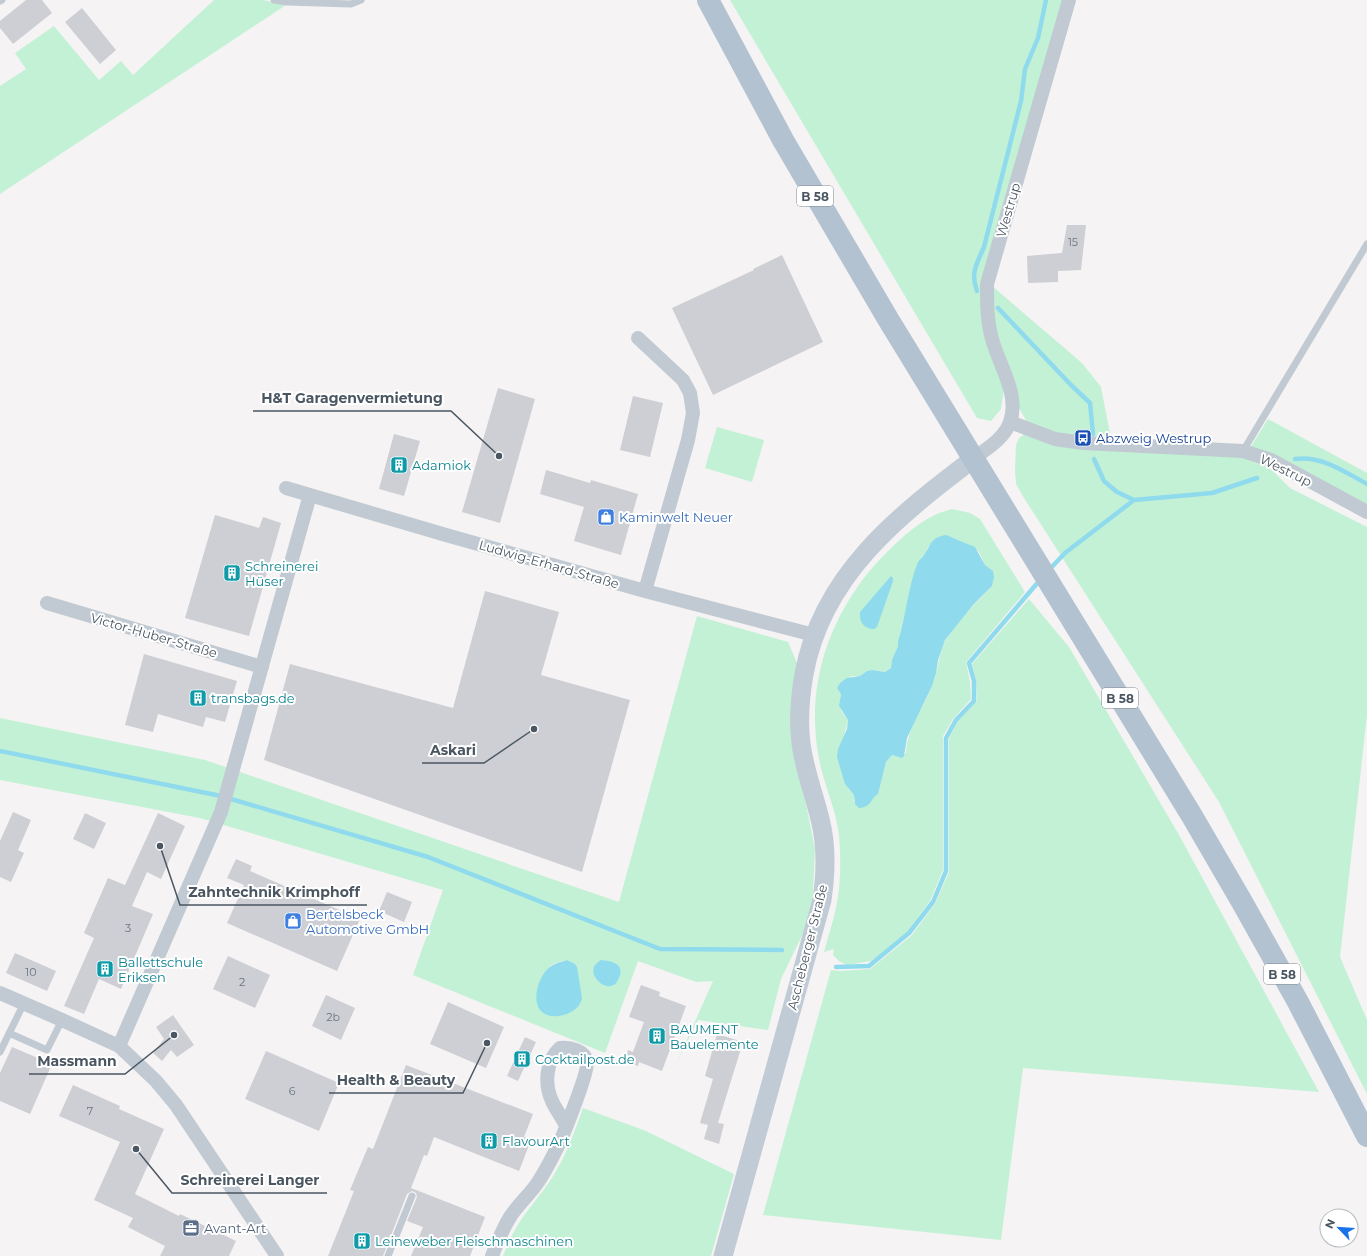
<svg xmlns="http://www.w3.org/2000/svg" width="1367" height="1256" font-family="Montserrat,sans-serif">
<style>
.green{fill:#c3f1d5;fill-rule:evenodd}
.water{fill:#90daee}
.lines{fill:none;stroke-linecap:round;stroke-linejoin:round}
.stream{stroke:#90daee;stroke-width:4.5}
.building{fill:#cdcfd5}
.lane{stroke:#c1cad2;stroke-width:7}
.street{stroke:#c1cad2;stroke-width:14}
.secondary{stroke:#c1cbd6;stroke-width:19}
.primary{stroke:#b3c2d1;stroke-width:22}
.labels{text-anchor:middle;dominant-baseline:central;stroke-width:4;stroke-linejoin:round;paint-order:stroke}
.number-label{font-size:11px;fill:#6b747e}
.shield{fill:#fff;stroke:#808990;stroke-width:1}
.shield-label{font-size:12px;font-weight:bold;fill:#4a5661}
.street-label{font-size:13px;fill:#4a5661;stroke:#fff}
.transit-label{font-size:13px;fill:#164399;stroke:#fff;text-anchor:start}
.culture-label{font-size:13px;fill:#0d838f;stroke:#fff;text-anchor:start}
.shop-label{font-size:13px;fill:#366cbe;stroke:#fff;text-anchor:start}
.service-label{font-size:13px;fill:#4e5e75;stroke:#fff;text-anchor:start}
.leader{fill:none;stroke:#4a5661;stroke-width:1.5}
.callout-dot{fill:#4a5661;stroke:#fff;stroke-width:1.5}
.callout-label{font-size:14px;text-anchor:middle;font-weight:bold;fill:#4a5661;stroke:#fff;stroke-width:4;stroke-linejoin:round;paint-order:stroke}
</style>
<rect width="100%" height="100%" fill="#f5f3f3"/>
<path class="green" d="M214,0H263L286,5L0,194V86L26,69L15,53L54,26L99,80L121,61L133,75Z
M730,0H1065L983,283L1004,389L1001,409L991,421L977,418Z
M991,285L1082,363L1101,387L1111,439L1054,434L1027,422L1018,406L996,339Z
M1268,419L1367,473V508L1250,448Z
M717,427L764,440L752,482L705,468Z
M1026,433L1237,456L1269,467L1290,488L1367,527V715L1340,957L1367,1020V1094L1219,802L1024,498L1016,484L1015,470L1016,445L1019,438Z
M952,509L970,513L980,519L1025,592L966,662L970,682L971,699L953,719L943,736V870L930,901L907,932L882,953L871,961L847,965L839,961L833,955L834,949L824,952C828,937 833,922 836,908C841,884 841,859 839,835C836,809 824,785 819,759C806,691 825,628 867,574C884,554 911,526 935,515C940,512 947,511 952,509ZM946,536C954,538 973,545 978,551C983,557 982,565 990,569L992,586C977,602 961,617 948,636C938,651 939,669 932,685C924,708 907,728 906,753L899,757L892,755L886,762L878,793C871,797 873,803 862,807L854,802V795L848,788L844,736L848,720L841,711L840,702L841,693L837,688L840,683L852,676H860L867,671L872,670L885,672L891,668L892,660L898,646V641L915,573L919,560L924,556L928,547L938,537Z
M1029,599L1069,647L1179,835L1319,1092L1023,1068L1001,1240L763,1215L831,970L840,971L870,969L911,936L935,904L949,872V738L958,721L977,701L976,680L972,664Z
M697,616L788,642L797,663L793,739L815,849L812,915L781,979L768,1030L698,1020L677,1062L713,981L696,982L638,961L605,1053L413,975L443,890L200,818L0,780V718L205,760L619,902ZM567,960L577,967V972L549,967L555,963ZM597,962L609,986C595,983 590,975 597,962Z
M583,1108L646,1131L734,1174L711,1256H503C510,1237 519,1221 532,1205C536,1199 541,1194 545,1188C563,1164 573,1136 583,1108Z"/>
<path class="water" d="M946,535L975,547L985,565L993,571L994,577L993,581L992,586L973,605L945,640L938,660L936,673L932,686L907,738L904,756L902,758L892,755L886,762L878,794C870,799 872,807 859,808L855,804L854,795L845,784L837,757L838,749L847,729L848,720L839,706L841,694L837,688L840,683L847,678L860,676L867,671L872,670L885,672L891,668L892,660L898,646V641C906,616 908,586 918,562C920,559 922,558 924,555C931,545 931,537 946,535Z
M891,576L893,578V581L877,627L874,629C864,629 859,622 860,612Z
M567,960L575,964L577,967L582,998C580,1013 554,1022 542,1012C530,1001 539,975 550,967C555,963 561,962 567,960Z
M601,960C614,961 626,965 618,980C610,998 579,972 601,960Z"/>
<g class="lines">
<path class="stream" d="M977,291C970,273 977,263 984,247L1021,101L1025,69L1038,38L1046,0
M998,308L1071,385L1090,403L1093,434
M1094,459L1104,481L1117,492L1134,500
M1295,459C1321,455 1345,472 1367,484
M1049,570L1065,553L1134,500L1212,493L1257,478
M0,751L221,796L428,857L660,949L782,950
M836,967L869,966L909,933L933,902L946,871V738L956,720L974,701V681L969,663L1040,580"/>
</g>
<path class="building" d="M26,0H42L52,13L13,44L0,28V21Z
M82,8L116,50L100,64L65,22Z
M1067,225H1086L1081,270L1058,271V282L1028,283L1027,256L1062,253Z
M782,255L823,342L713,395L672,308L754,270L753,269Z
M498,388L535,399L500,523L462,512Z
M633,396L663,403L650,457L620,450Z
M394,434L420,441L404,496L379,489Z
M546,470L590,483L591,480L638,494L621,555L574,541L584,507L540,494Z
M215,515L259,528L263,517L281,523L249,636L185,618Z
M485,591L559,612L541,675L630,700L582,872L264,760L290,664L453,708Z
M144,654L237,681L225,722L206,717L203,727L158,714L153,732L125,725Z
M13,812L31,820L18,850L24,853L11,882L0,877V841Z
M85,813L106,823L94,849L73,839Z
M158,813L185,826L161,879L147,872L132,906L153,914L121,989L99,979L84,1014L64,1006L94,938L84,933L108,878L125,885Z
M236,859L252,866L250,871L360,919L337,971L227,923L244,885L227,878Z
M387,892L412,902L404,922L379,911Z
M15,953L56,971L47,991L6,973Z
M228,956L270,975L255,1008L213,989Z
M641,985L660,992L659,996L686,1006L662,1071L639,1062L638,1066L624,1061L628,1050L633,1052L644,1022L629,1017Z
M326,995L355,1008L341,1040L312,1026Z
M448,1002L504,1027L486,1068L430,1044Z
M173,1015L194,1045L177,1057L171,1050L162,1061L153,1053L164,1039L156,1027Z
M717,1034L743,1042L718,1123L724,1124L719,1144L704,1139L708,1125L700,1123L713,1079L705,1076Z
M525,1037L536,1042L518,1081L507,1076Z
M12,1047L52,1064L30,1114L0,1101V1073Z
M266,1051L339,1083L319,1131L245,1099Z
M406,1065L533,1114L524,1137L531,1140L519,1171L434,1137L427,1156L424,1155L411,1188L485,1217L470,1256H411L423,1227L407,1221L417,1197L416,1193L412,1191L407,1194L383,1256H328L354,1191L350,1190L368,1147L373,1149Z
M73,1085L120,1106L119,1109L164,1129L135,1194L179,1216L180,1214L236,1241L229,1256H160L165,1246L128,1227L133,1218L94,1200L120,1142L59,1116Z"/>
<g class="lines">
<path class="lane" d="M274,0L287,2L351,4L361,0
M0,1L2,0
M1243,451L1367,244
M9,1033L47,1050L62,1020
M0,1052L24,1003
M388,1256L412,1196"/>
<path class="street" d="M638,338L683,380L690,393L693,413L688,440L645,591
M1010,422L1055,439L1083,443L1243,451L1271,460L1367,512
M973,459C986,449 1004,439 1010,422C1020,395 999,365 992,339C987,321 987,303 987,284L1069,0
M286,488L446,535L645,591L814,635
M47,603L262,667
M0,993L62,1020L119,1046L156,1081L176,1105L277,1256
M119,1046L221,812L310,495
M492,1256C497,1243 502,1230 510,1217C517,1206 528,1196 536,1185C544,1174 550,1162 556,1150C562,1139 589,1071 587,1062C585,1050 570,1047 560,1048C546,1060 544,1084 552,1101C556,1110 562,1117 566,1126"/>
<path class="secondary" d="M723,1256L822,900C826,873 827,846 820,819C814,794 804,769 801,743C798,720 800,697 804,674C822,575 898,516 973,459"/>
<path class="primary" d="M708,0L783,140L888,319L1192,816L1242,902L1298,1002L1367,1136"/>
</g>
<defs>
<symbol id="bus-square" viewBox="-11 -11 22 22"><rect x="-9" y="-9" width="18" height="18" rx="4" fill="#1a4fb4" stroke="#fff"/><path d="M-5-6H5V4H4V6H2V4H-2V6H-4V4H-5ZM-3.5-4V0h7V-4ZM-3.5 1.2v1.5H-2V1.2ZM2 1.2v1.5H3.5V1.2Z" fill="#fff"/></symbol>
<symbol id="building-square" viewBox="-11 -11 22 22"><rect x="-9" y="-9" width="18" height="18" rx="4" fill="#0f9aa8" stroke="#fff"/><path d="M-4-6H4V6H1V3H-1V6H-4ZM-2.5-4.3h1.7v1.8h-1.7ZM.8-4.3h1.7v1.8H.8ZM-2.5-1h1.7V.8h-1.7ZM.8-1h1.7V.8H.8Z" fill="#fff"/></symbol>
<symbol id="shop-square" viewBox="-11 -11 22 22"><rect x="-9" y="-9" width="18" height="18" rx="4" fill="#3f7fe0" stroke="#fff"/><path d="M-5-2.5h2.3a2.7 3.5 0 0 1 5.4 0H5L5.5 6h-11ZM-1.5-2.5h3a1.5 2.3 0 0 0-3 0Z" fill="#fff"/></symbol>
<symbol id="office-square" viewBox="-11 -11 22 22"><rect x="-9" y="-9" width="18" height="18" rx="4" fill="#5c6f8a" stroke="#fff"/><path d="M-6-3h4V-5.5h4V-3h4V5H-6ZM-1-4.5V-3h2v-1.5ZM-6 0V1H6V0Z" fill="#fff"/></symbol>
</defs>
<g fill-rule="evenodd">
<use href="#bus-square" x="1073" y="428" width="20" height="20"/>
<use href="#building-square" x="389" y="455" width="20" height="20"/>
<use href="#shop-square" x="596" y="507" width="20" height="20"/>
<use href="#building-square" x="222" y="563" width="20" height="20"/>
<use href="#building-square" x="188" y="688" width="20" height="20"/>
<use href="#shop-square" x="283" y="911" width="20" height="20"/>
<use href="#building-square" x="95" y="959" width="20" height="20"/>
<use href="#building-square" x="647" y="1026" width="20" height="20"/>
<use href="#building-square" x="512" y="1049" width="20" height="20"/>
<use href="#building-square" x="479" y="1131" width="20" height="20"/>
<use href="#office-square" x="181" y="1218" width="20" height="20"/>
<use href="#building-square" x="352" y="1231" width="20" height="20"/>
</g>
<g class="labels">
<g class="number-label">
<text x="1073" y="242">15</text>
<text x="128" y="928">3</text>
<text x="31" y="972">10</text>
<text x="242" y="982">2</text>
<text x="333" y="1017">2b</text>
<text x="292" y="1091">6</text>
<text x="90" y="1111">7</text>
</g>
<g class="shield">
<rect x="797" y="186" width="36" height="20" rx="3"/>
<rect x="1102" y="688" width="36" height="20" rx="3"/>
<rect x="1264" y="964" width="36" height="20" rx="3"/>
</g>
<g class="shield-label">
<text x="815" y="196">B 58</text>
<text x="1120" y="698">B 58</text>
<text x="1282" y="974">B 58</text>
</g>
<g class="street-label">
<text transform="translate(1008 210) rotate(-74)">Westrup</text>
<text transform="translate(1286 470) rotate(26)">Westrup</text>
<text transform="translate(549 564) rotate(16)">Ludwig-Erhard-Straße</text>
<text transform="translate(154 635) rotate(16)">Victor-Huber-Straße</text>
<text transform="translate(807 947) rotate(-76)">Ascheberger Straße</text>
</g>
<g class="transit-label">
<text x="1096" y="438">Abzweig Westrup</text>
</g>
<g class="culture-label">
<text x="412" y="465">Adamiok</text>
<text x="245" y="566">Schreinerei<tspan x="245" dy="15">Hüser</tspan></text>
<text x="211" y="698">transbags.de</text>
<text x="118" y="962">Ballettschule<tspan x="118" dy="15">Eriksen</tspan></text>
<text x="670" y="1029">BAUMENT<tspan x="670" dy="15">Bauelemente</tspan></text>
<text x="535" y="1059">Cocktailpost.de</text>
<text x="502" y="1141">FlavourArt</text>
<text x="375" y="1241">Leineweber Fleischmaschinen</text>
</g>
<g class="shop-label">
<text x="619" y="517">Kaminwelt Neuer</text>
<text x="306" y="914">Bertelsbeck<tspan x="306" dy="15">Automotive GmbH</tspan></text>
</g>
<g class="service-label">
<text x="204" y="1228">Avant-Art</text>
</g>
</g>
<path class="leader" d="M499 456L451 411H253M534 729L484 763H422M160 846L180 905H367M174 1035L125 1074H29M487 1043L463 1093H329M136 1149L172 1193H327"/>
<g class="callout-dot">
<circle cx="499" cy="456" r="4"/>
<circle cx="534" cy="729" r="4"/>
<circle cx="160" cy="846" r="4"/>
<circle cx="174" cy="1035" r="4"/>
<circle cx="487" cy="1043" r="4"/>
<circle cx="136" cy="1149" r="4"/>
</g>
<g class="callout-label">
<text x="352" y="403">H&amp;T Garagenvermietung</text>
<text x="453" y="755">Askari</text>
<text x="274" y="897">Zahntechnik Krimphoff</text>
<text x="77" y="1066">Massmann</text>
<text x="396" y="1085">Health &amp; Beauty</text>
<text x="250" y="1185">Schreinerei Langer</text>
</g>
<g transform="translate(1339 1228) rotate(295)"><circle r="19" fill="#ffffff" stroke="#b7bbc0"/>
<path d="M0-3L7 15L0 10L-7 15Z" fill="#1a73e8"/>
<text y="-6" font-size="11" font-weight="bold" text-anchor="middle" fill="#4a5661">N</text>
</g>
</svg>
